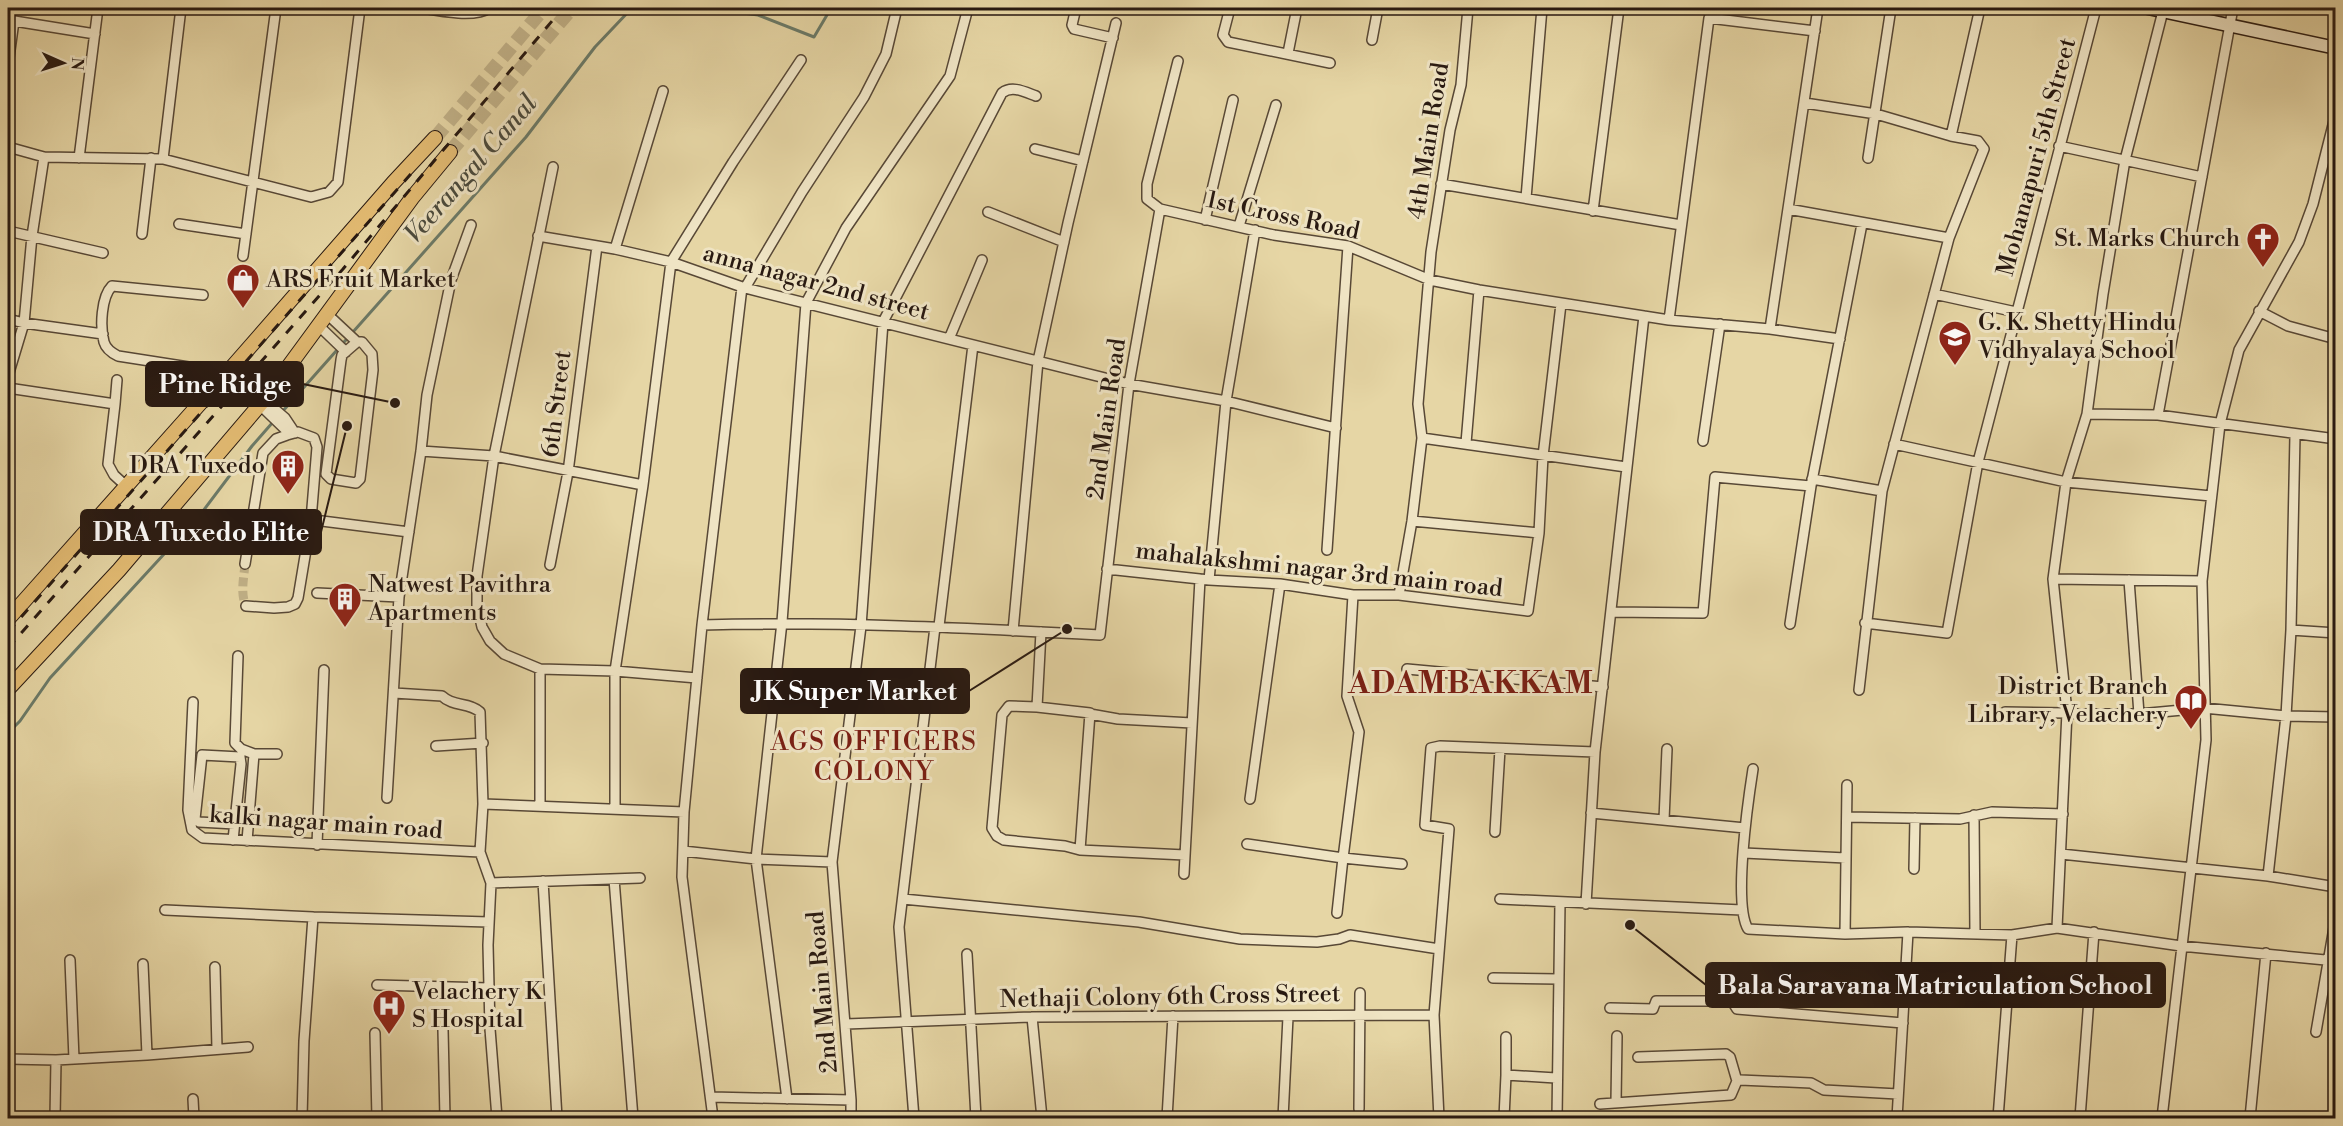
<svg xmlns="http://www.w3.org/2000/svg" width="2343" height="1126" font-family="'Libre Bodoni',serif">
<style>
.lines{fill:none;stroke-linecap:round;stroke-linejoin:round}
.stream{stroke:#6b7a68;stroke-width:3}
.street-tunnel{stroke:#c0b087;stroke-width:9;stroke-dasharray:9 4.5;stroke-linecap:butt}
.primary-tunnel{stroke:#c0b087;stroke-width:14;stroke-dasharray:14 7;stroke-linecap:butt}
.street-casing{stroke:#584836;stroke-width:12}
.secondary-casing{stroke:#281911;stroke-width:15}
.primary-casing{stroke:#281911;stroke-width:16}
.street{stroke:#efe4c4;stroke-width:9}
.secondary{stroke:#efe4c4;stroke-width:12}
.primary{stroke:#e3bb72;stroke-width:14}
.rail{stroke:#281911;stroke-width:3;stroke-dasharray:10 10;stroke-linecap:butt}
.labels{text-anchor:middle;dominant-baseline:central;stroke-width:6;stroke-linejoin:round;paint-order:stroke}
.street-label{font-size:24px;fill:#281911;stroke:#efe4c4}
.poi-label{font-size:24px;fill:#281911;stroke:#efe4c4;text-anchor:start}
.water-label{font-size:26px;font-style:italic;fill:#49493c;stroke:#efe4c4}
.neighbourhood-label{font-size:26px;letter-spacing:1.5px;fill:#7a1f14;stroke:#efe4c4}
.district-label{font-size:30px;font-weight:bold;letter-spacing:1.5px;fill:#7a1f14;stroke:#efe4c4}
.leader{fill:none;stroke:#281911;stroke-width:2}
.callout-dot{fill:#281911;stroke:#efe4c4;stroke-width:2}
.callout{fill:#281911;stroke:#281911;stroke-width:2}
.callout-label{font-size:26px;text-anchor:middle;font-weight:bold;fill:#fff}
</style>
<rect width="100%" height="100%" fill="#e6d6a5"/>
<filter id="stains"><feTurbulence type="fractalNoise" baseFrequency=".00333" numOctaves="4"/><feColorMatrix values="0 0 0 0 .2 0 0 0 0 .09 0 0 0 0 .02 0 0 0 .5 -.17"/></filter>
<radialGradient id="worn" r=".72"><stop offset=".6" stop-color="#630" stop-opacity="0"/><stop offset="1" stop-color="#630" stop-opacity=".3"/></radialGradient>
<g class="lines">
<path class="stream" d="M707,8L758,15L814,37L827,15L828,8
M282,412L526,137L595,47L632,8
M8,733L20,721L50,678L200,515L252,446L273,422"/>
<path class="street-tunnel" d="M245,564C244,577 240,594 246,606"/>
<path class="primary-tunnel" d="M435,138L544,8
M450,152L572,8"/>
<defs>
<path id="street" d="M422,8C439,11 475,18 489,8
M1076,8L1072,25L1074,29L1113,38
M1230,8L1223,35L1228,42L1330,63
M8,20L95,34
M1372,40L1378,8
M1288,53L1297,8
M1178,61L1147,184V199L1160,209L1274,235L1348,246L1430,280L1479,290L1669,320L1770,329L1840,339
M8,65L14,21
M1805,103L1876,114L1951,136L1978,141L1984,149L1949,238L1882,491L1859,690
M1951,136L1980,8
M2059,146L2202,177
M8,147L44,157L163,159L311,197L329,192L338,182L360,8
M1035,149L1083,161
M79,158L98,8
M1868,158L1891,8
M163,159L181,8
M553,167L494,456L477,576V605L482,627L490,641L504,654L540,669L615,671L697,678
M1441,184L1681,225
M1526,198L1542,8
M1788,209L1949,238
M1593,211L1619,8
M988,212L1064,242
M1205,220L1233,100
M179,224L246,234
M1239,226L1276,105
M8,231L103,253
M142,234L151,158
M538,236L615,249L671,262L745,288L1129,384L1226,401L1336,428
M615,249L663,91
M243,256L276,8
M745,288L802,192L864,97L886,54L897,8
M1934,294L2016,312
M203,295L112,286C101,297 100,327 104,342C106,349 112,353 118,356L227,373
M2259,311L2288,326L2336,339
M327,314L357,342
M8,319L24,323L103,334
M1669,320L1709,18L1815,31
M319,326L346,352
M1770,329L1818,8
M949,339L982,260
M357,342H362L372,354L373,370L360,479L356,483L331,479L326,474L341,360L342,355Z
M8,376L24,323L32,236L44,157
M8,388L115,404L108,464L114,475L126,486
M264,400L285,418L295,433
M115,404L117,380
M260,405L290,434
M2087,414L2158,415L2336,439
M2158,415L2233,8
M1422,438L1626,467
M1703,441L1720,324
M1466,443L1479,290
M1894,444L2066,482L2211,496
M421,451L494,456L643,485
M1812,479L1882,491
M322,521L409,532
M1412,521L1539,533
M1327,550L1348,246
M245,564L263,453L276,439L287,435L298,432L314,438L317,447L311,520L298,598L295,604L288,607L274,608L246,606
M550,565L568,472L597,246
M1107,569L1209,580L1280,584L1353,595H1399L1528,611L1539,533L1543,456L1561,304
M2053,579L2202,581
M1209,580L1226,401L1255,230
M2129,580L2139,714
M317,593L399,597
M1399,595L1412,521L1422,438L1418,404L1431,252L1450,130L1461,85L1468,8
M1611,612L1703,613L1715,477L1811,486
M1865,623L1947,633L1978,462L2096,8
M1790,624L1811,486L1862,224
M702,625C834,621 967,628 1100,635L1129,384L1160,209
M939,626L973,345
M2291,630L2336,633
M1013,631L1038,361L1068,223L1116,23
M238,656L235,743L241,749L254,754L247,841
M1407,669L1603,687
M394,693L442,696C453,707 469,702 480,712L483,804L480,852L491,883L488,945L490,1029L497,1118
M193,702L188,810L192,830L203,838L480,852
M1037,707L1041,632
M2005,712L2139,714L2204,708L2286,716L2336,717
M1090,714L1118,719L1192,723
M436,746L483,743
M254,754H277
M1753,769C1748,801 1733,904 1748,929L1845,934L1908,932L2012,935L2057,928L2181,946L2336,961
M387,798L399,597L421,451L427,395L451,280L471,225
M1250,799L1280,584
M483,804L684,812
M540,806V669
M615,807V671L643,485L671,262L733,162L801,60
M1591,813L1745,828
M1974,815L1975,934
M1847,817L1960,819L1992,812L2063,814
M1664,820L1667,749
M1495,832L1500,749
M233,840L241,764L240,757L202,755L195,819L199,822L235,824
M1247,844L1343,858L1359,732L1347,696L1353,595
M317,845L324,670
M1080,850L1090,713L1037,707L1009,706L1002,715L992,828L997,836L1004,840L1065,846L1080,850L1185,855
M683,851L756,859L832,862
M1744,853L1846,858
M2061,854L2268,876L2336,887
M1914,869L1915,818
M1184,874L1200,579
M2268,876L2286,716L2291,630L2295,435
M614,879L633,1118
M543,881L557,1118
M491,883L640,878
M903,899L1139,922L1240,939L1317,942L1339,939L1350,935L1439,949
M1500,899L1742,910
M1586,904L1595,752L1644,316
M165,910L313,917
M1337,913L1343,858L1402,864
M2057,928L2067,712L2053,579L2066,482L2087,414L2103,294L2125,160L2163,11
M1845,934L1847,785
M967,954L976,1118
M70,960L74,1059
M215,967L217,1049
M1493,978L1558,979
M377,985L489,988
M1610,1008L1653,1009L1656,1001H1732L1737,1009L1903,1023
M1032,1017L1042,1118
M846,1024L1032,1017L1434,1015
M443,1030L445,1118
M2316,1032L2336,916
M375,1033L377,1118
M1506,1037V1075L1556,1078
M147,1055L248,1047
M1638,1057L1726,1054L1730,1057L1737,1081
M8,1059L56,1060L147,1055L143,964
M711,1097L851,1100
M193,1099L194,1118
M787,1099L756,859L782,622L806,303L846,228L950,76L968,8
M1616,1102L1617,1036
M1600,1104L1731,1095L1737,1081L1740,1080L1811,1083L1824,1090L1898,1094
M1359,1109L1360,993
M55,1118L56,1060
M302,1118L304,1041L313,917L489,922
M713,1118L682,877L684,812L702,625L742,287
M851,1118V1100L832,862L861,626L883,322L1002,93C1012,85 1025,92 1036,96
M914,1118L899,927L935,627
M1167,1118L1173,1016
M1283,1118L1288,1017
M1439,1118L1434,1015L1449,829L1425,825L1431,748L1440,746L1595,752
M1504,1118L1506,1075
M1557,1118L1560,902
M1897,1118L1908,932
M1998,1118L2012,935
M2080,1118L2094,932
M2162,1118L2206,740L2202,581L2220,424L2239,350L2299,242L2313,204L2336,113
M2250,1118L2266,953"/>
<path id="secondary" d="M2148,8L2336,48"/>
<path id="primary" d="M8,619L227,373L393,183L435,138
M8,689L119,570L264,400L412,198L450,152"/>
</defs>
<use href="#street" class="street-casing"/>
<use href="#secondary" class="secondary-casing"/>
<use href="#primary" class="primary-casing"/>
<use href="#street" class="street"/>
<use href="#secondary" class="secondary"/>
<use href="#primary" class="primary"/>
<path class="rail" d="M8,632L416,168
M8,648L343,269L563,8"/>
</g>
<defs>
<symbol id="church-pin" viewBox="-11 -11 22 30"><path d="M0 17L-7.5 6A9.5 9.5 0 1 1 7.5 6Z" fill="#8f2418" stroke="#efe4c4"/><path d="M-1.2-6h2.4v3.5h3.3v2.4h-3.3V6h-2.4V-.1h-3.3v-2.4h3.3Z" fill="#fff"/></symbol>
<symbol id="shop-pin" viewBox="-11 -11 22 30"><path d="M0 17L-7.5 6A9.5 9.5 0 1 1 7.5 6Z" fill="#8f2418" stroke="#efe4c4"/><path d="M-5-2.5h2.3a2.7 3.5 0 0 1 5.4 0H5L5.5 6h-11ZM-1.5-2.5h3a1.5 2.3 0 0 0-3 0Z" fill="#fff"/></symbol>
<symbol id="school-pin" viewBox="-11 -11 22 30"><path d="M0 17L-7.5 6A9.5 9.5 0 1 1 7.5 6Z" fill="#8f2418" stroke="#efe4c4"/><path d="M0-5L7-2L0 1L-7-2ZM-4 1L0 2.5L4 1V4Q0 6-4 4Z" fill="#fff"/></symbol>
<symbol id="building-pin" viewBox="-11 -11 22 30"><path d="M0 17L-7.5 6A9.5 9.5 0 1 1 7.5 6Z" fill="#8f2418" stroke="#efe4c4"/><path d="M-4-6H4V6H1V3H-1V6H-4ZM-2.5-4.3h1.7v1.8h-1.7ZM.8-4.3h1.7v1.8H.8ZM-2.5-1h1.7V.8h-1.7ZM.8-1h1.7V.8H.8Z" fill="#fff"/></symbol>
<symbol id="library-pin" viewBox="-11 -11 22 30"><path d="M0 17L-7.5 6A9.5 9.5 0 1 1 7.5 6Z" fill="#8f2418" stroke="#efe4c4"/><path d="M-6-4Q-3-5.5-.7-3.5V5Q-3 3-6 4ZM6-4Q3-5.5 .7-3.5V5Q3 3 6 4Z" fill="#fff"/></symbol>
<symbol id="hospital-pin" viewBox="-11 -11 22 30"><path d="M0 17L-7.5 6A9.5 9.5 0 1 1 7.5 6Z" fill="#8f2418" stroke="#efe4c4"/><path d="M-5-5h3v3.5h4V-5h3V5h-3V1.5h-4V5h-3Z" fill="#fff"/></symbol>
</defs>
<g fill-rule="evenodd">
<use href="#church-pin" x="2244" y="220" width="38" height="52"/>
<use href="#shop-pin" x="224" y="261" width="38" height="52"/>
<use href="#school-pin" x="1936" y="318" width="38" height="52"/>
<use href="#building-pin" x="269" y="447" width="38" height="52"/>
<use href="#building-pin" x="326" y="580" width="38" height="52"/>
<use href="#library-pin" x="2172" y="682" width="38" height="52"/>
<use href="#hospital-pin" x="370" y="987" width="38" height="52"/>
</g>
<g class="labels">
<g class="street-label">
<text transform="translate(1429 141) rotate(-81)">4th Main Road</text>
<text transform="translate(2037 157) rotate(-75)">Mohanapuri 5th Street</text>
<text transform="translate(1283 216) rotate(12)">1st Cross Road</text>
<text transform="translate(816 283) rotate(15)">anna nagar 2nd street</text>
<text transform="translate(557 404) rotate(-83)">6th Street</text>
<text transform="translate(1107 419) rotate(-82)">2nd Main Road</text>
<text transform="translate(1319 570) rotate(6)">mahalakshmi nagar 3rd main road</text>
<text transform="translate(326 823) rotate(4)">kalki nagar main road</text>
<text transform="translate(823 992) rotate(-95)">2nd Main Road</text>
<text transform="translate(1170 997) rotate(-1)">Nethaji Colony 6th Cross Street</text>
</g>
<g class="poi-label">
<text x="2240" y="239" text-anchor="end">St. Marks Church</text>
<text x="266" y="280">ARS Fruit Market</text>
<text x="1978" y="323">G. K. Shetty Hindu<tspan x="1978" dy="28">Vidhyalaya School</tspan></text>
<text x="265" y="466" text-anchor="end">DRA Tuxedo</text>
<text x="368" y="585">Natwest Pavithra<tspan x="368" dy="28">Apartments</tspan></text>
<text x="2168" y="687" text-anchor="end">District Branch<tspan x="2168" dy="28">Library, Velachery</tspan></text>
<text x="412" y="992">Velachery K<tspan x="412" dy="28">S Hospital</tspan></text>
</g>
<g class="water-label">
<text transform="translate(471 169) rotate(-49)">Veerangal Canal</text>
</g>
<g class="neighbourhood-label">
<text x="874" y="742">AGS OFFICERS<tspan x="874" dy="30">COLONY</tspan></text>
</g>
<g class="district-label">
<text x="1471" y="684">ADAMBAKKAM</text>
</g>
</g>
<path class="leader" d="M395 403L303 384M347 426L321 532M1067 629L969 691M1630 925L1706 985"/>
<g class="callout-dot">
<circle cx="395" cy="403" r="6"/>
<circle cx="347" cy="426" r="6"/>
<circle cx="1067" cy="629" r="6"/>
<circle cx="1630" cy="925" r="6"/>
</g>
<g class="callout">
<rect x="146" y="362" width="157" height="44" rx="6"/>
<rect x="81" y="510" width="240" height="44" rx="6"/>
<rect x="741" y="669" width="228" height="44" rx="6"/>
<rect x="1706" y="963" width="459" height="44" rx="6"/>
</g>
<g class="callout-label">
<text x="225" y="393">Pine Ridge</text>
<text x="201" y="541">DRA Tuxedo Elite</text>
<text x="855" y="700">JK Super Market</text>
<text x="1935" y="994">Bala Saravana Matriculation School</text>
</g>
<rect width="2343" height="1126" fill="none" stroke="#e6d6a5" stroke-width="30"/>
<rect x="9" y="9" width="2325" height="1108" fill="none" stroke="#281911" stroke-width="3"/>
<rect x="15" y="15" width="2313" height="1096" fill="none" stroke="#281911" stroke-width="1.5"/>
<g transform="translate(63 63) rotate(93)" stroke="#efe4c4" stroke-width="4.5" paint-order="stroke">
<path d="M0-4.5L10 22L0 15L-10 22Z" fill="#281911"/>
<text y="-9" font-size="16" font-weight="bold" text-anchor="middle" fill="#281911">N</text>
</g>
<rect width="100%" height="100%" filter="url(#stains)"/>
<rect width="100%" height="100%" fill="url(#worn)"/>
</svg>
